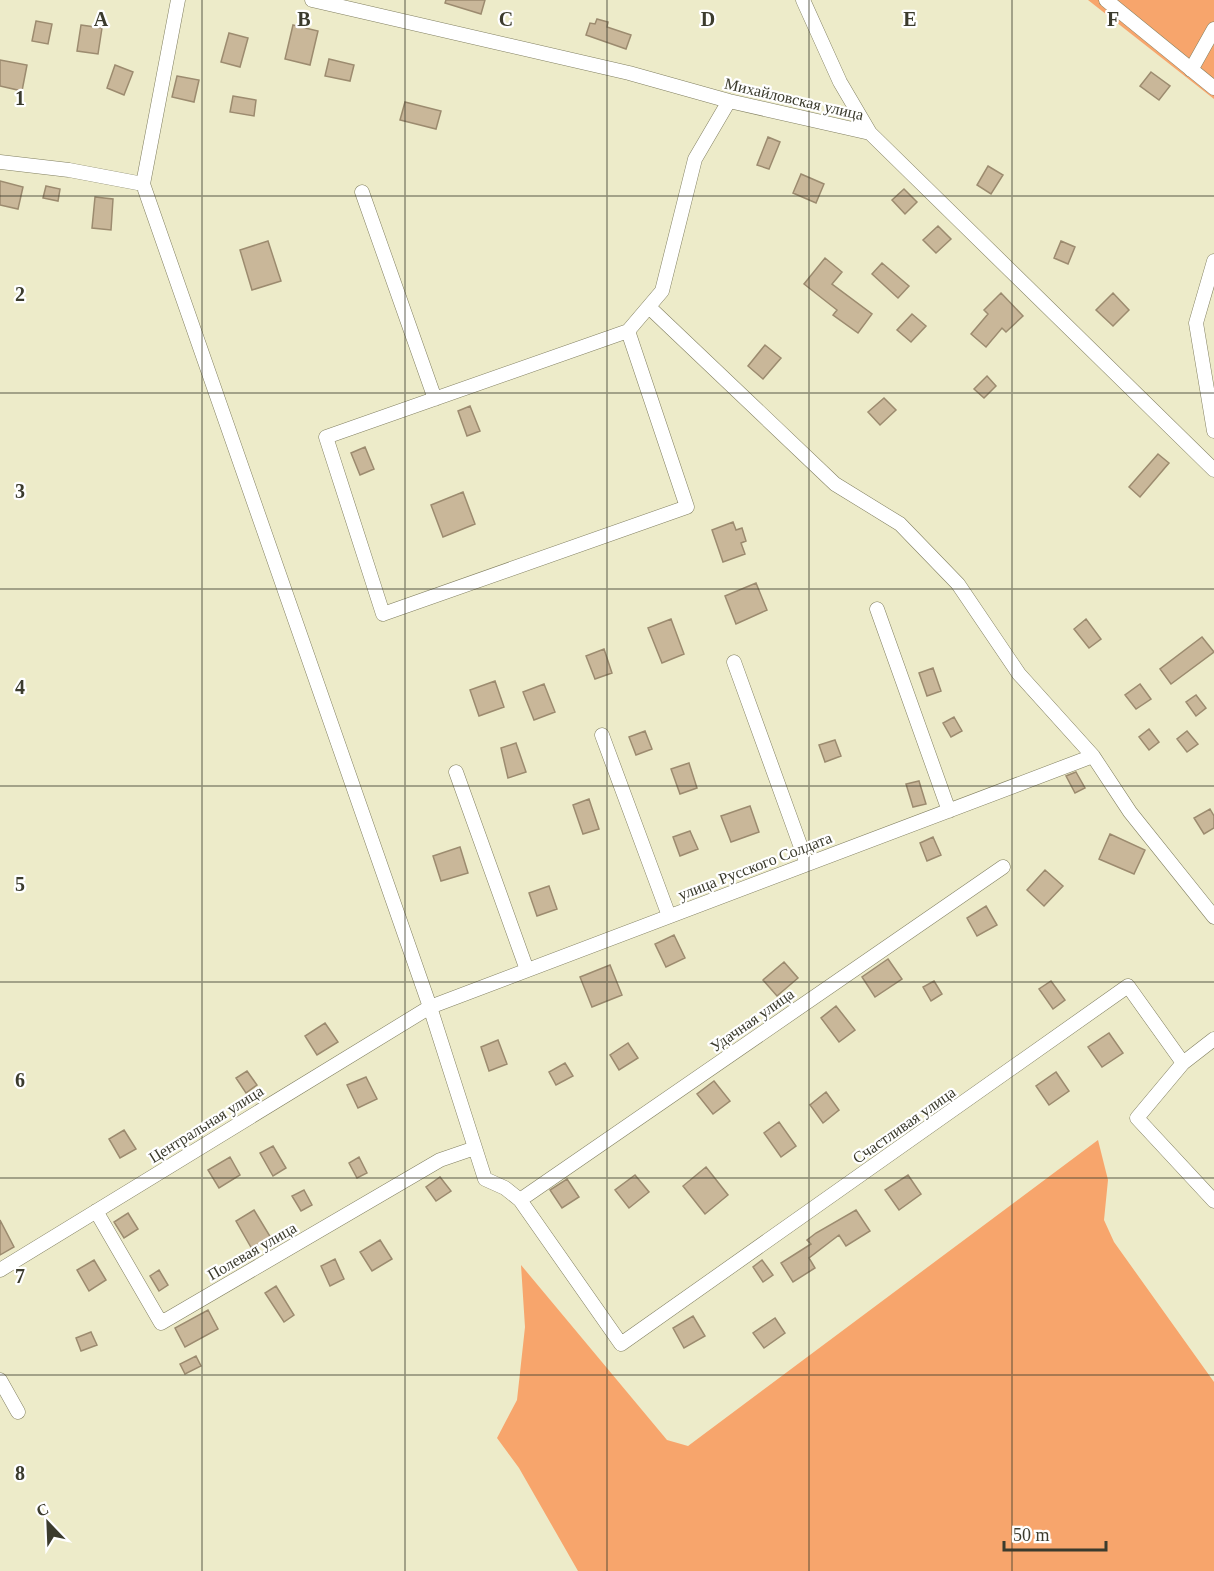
<svg xmlns="http://www.w3.org/2000/svg" width="1214" height="1571" font-family="'Times New Roman',serif">
<style>
.green{fill:#f7a56c}
.building{fill:#c9b799;stroke:#9c8b6f;stroke-width:1.5}
.lines{fill:none;stroke-linecap:round;stroke-linejoin:round}
.street-casing{stroke:#817f60;stroke-width:15}
.street{stroke:#fff;stroke-width:14}
.grid{fill:none;stroke:#3b3b2d;stroke-width:1.5;stroke-opacity:0.55}
.labels{text-anchor:middle;dominant-baseline:central;stroke-width:4.5;stroke-linejoin:round;paint-order:stroke}
.street-label{font-size:16px;fill:#3b3b2d;stroke:#fff}
.grid-label{font-size:20px;text-anchor:middle;font-weight:bold;fill:#3b3b2d;stroke:#fff;stroke-width:4.5;stroke-linejoin:round;paint-order:stroke}
</style>
<rect width="100%" height="100%" fill="#edebc9"/>
<path class="green" d="M1088,0H1214V99Z
M1098,1140L1108,1180L1104,1220L1114,1242L1214,1382V1571H578L519,1468L497,1438L517,1400L525,1327L521,1265L667,1440L688,1446Z"/>
<path class="building" d="M446,0H485L481,14L445,3Z
M597,19L608,22L607,27L631,35L626,49L586,35L590,23L595,24Z
M36,21L52,24L48,44L32,41Z
M81,25L102,28L98,54L77,51Z
M293,25L318,31L310,65L285,59Z
M229,33L248,38L240,67L221,62Z
M329,59L354,65L350,81L325,76Z
M0,60L27,65L22,91L0,86Z
M115,65L133,72L124,95L107,88Z
M1151,72L1170,86L1159,100L1140,86Z
M177,76L199,80L194,102L172,97Z
M233,96L256,100L254,116L230,112Z
M405,102L441,111L436,129L400,120Z
M768,137L780,142L769,169L757,165Z
M988,166L1003,175L991,194L977,185Z
M801,174L824,184L816,203L793,193Z
M0,181L23,187L18,209L0,205Z
M46,186L60,189L58,201L43,198Z
M904,189L917,202L905,214L892,200Z
M95,197L113,199L111,230L92,228Z
M938,226L951,239L936,253L923,240Z
M268,241L281,281L252,290L240,250Z
M1061,241L1075,247L1068,264L1054,258Z
M825,258L842,272L832,284L872,314L858,333L833,315L837,310L804,284Z
M882,263L909,286L898,298L872,274Z
M1001,293L1023,316L1006,332L1002,328L986,347L971,334L988,314L984,310Z
M1113,293L1129,310L1113,326L1096,310Z
M912,314L926,326L911,342L897,330Z
M765,345L781,358L763,379L748,366Z
M987,376L996,386L984,398L974,389Z
M884,398L896,410L880,425L868,412Z
M470,406L480,431L467,436L458,411Z
M365,447L374,469L360,475L351,453Z
M1158,454L1169,463L1140,497L1129,487Z
M463,492L475,524L443,537L431,505Z
M733,522L736,530L742,528L746,541L741,543L745,554L723,562L712,530Z
M756,583L767,610L736,624L725,596Z
M671,619L684,654L662,663L648,628Z
M1086,619L1101,639L1089,648L1074,629Z
M1202,637L1214,652L1171,684L1160,669Z
M604,649L612,673L595,679L586,656Z
M933,668L941,691L927,696L919,673Z
M495,681L504,707L479,716L470,690Z
M544,684L555,712L534,720L523,692Z
M1140,684L1151,699L1136,709L1125,695Z
M1196,695L1206,708L1196,716L1186,702Z
M954,717L962,731L951,737L943,723Z
M1149,729L1159,742L1149,750L1139,737Z
M645,731L652,749L636,755L629,737Z
M1187,731L1198,744L1187,752L1177,739Z
M835,740L841,756L825,762L819,745Z
M516,743L526,772L508,778L501,748Z
M689,763L697,788L680,794L671,769Z
M1076,772L1085,788L1075,793L1066,776Z
M919,781L926,804L913,807L906,784Z
M589,799L599,829L583,834L573,805Z
M750,806L759,832L731,842L721,816Z
M1210,809L1214,816V828L1204,834L1194,818Z
M690,831L698,849L680,856L673,837Z
M1110,834L1145,850L1134,874L1099,859Z
M933,837L941,855L927,861L920,843Z
M460,847L468,873L441,881L433,856Z
M1045,870L1063,886L1044,906L1027,890Z
M549,886L557,909L537,916L529,893Z
M986,906L997,925L977,936L967,918Z
M674,935L685,958L666,967L655,944Z
M888,959L902,979L875,997L862,977Z
M784,962L798,978L777,996L763,980Z
M610,965L622,995L592,1007L580,977Z
M934,981L942,994L931,1001L923,987Z
M1051,981L1065,1000L1053,1009L1039,989Z
M836,1006L855,1030L839,1042L821,1018Z
M325,1023L338,1042L317,1055L305,1036Z
M1109,1033L1123,1053L1102,1067L1088,1047Z
M498,1040L507,1064L489,1071L481,1047Z
M628,1043L638,1058L619,1070L610,1055Z
M565,1063L573,1076L556,1085L549,1072Z
M247,1071L257,1085L246,1093L236,1078Z
M1056,1072L1069,1091L1049,1105L1036,1086Z
M366,1077L377,1099L358,1108L347,1085Z
M714,1081L730,1101L713,1114L697,1094Z
M826,1092L839,1110L823,1123L810,1105Z
M779,1122L796,1146L781,1157L764,1133Z
M124,1130L136,1149L120,1158L109,1139Z
M273,1146L286,1168L273,1176L260,1153Z
M230,1157L240,1175L219,1188L208,1170Z
M359,1157L367,1173L357,1178L349,1163Z
M706,1167L728,1195L705,1214L683,1186Z
M635,1175L649,1192L629,1208L615,1190Z
M908,1175L921,1194L899,1210L885,1190Z
M440,1177L451,1191L436,1201L426,1187Z
M567,1179L579,1197L562,1208L550,1190Z
M304,1190L312,1205L301,1211L292,1196Z
M254,1210L271,1238L252,1249L236,1221Z
M856,1210L870,1231L846,1246L839,1235L809,1258L815,1268L793,1282L781,1263L811,1244L807,1240L816,1233Z
M128,1213L138,1229L124,1238L114,1222Z
M0,1220L14,1247L0,1255Z
M380,1240L392,1259L372,1271L360,1252Z
M335,1259L344,1279L330,1286L321,1266Z
M94,1260L106,1280L89,1291L77,1270Z
M762,1260L773,1275L763,1282L753,1267Z
M159,1270L168,1285L159,1291L150,1276Z
M276,1286L294,1315L284,1322L265,1293Z
M208,1310L218,1329L185,1347L175,1328Z
M693,1316L705,1336L684,1348L673,1328Z
M775,1318L785,1333L764,1348L753,1333Z
M91,1332L97,1345L81,1351L76,1338Z
M196,1356L201,1366L185,1374L180,1364Z"/>
<g class="lines">
<defs>
<path id="street" d="M178,0L143,184L430,1007L485,1179L505,1188L520,1200L621,1344L1128,986L1183,1063
M312,0L629,73L729,101L870,133L1214,470
M803,0L840,82L870,133
M1106,0L1214,88
M1191,70L1214,29
M0,162L69,170L143,184
M362,192L435,399
M1214,261L1196,323L1214,431
M649,307L835,484L900,524L958,584L1019,674L1093,756L1130,812L1214,917
M628,331L326,437L383,614L687,507L628,331L662,291L695,159L729,101
M877,609L949,811
M734,662L807,864
M602,735L669,916
M456,772L527,970
M1214,1039L1183,1063L1137,1118L1214,1201
M520,1200L1003,867
M96,1211L161,1323L440,1160L475,1148
M0,1270L430,1007L1093,756
M0,1380L18,1412"/>
</defs>
<use href="#street" class="street-casing"/>
<use href="#street" class="street"/>
</g>
<path class="grid" d="M202,0V1571M405,0V1571M607,0V1571M809,0V1571M1012,0V1571M0,196H1214M0,393H1214M0,589H1214M0,786H1214M0,982H1214M0,1178H1214M0,1375H1214"/>
<g class="labels">
<g class="street-label">
<text transform="translate(794 99) rotate(13)">Михайловская улица</text>
<text transform="translate(755 866) rotate(-21)">улица Русского Солдата</text>
<text transform="translate(752 1020) rotate(-35)">Удачная улица</text>
<text transform="translate(206 1124) rotate(-32)">Центральная улица</text>
<text transform="translate(904 1125) rotate(-35)">Счастливая улица</text>
<text transform="translate(252 1251) rotate(-30)">Полевая улица</text>
</g>
</g>
<g class="grid-label">
<text x="101" y="26">A</text>
<text x="304" y="26">B</text>
<text x="506" y="26">C</text>
<text x="708" y="26">D</text>
<text x="910" y="26">E</text>
<text x="1113" y="26">F</text>
<text x="20" y="105">1</text>
<text x="20" y="301">2</text>
<text x="20" y="498">3</text>
<text x="20" y="694">4</text>
<text x="20" y="891">5</text>
<text x="20" y="1087">6</text>
<text x="20" y="1283">7</text>
<text x="20" y="1480">8</text>
</g>
<g transform="translate(48 1523) rotate(337)" stroke="#ffffff" stroke-width="4.5" paint-order="stroke">
<path d="M0-4.5L10 22L0 15L-10 22Z" fill="#3b3b2d"/>
<text y="-9" font-size="16" font-weight="bold" text-anchor="middle" fill="#3b3b2d">С</text>
</g>
<path d="M1004 1541v9h102v-9" fill="none" stroke="#3b3b2d" stroke-width="3"/>
<text x="1013" y="1541" font-size="18" fill="#3b3b2d" stroke="#ffffff" stroke-width="4.5" paint-order="stroke">50 m</text>
</svg>
